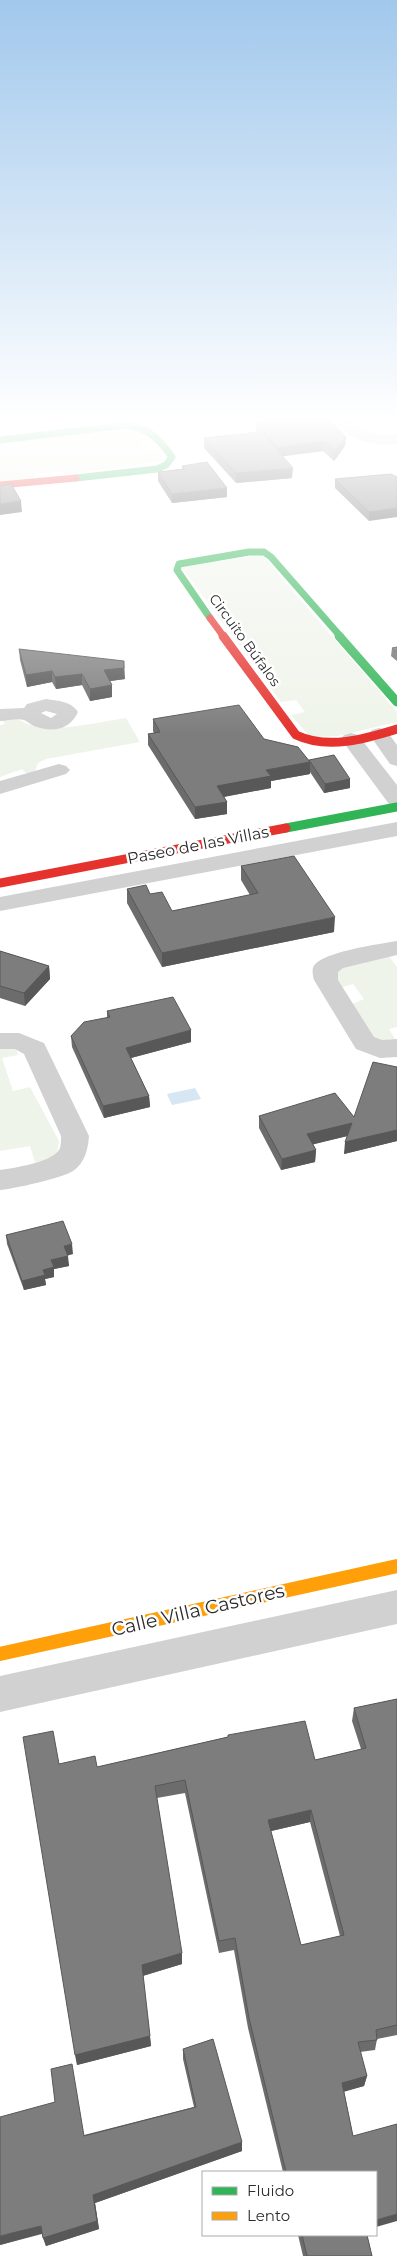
<svg xmlns="http://www.w3.org/2000/svg" width="397" height="2256" font-family="Montserrat,sans-serif">
<style>
.green{fill:#eff4ea}
.water{fill:#d6e6f2}
.lines{fill:none;stroke-linecap:round;stroke-linejoin:round}
.street{fill:#d1d1d1;fill-rule:evenodd}
.fast-far1{stroke:#30b455;stroke-width:7}
.fast{stroke:#30b455;stroke-width:9}
.slow{stroke:#ff9f0a;stroke-width:14}
.jam-far1{stroke:#e5322d;stroke-width:7}
.jam{stroke:#e5322d;stroke-width:9}
.wall{fill:#6c6c6c;fill-rule:evenodd}
.shaded-wall{fill:#585858}
.building{fill:#7d7d7d;stroke:#585858;fill-rule:evenodd}
.labels{text-anchor:middle;dominant-baseline:central;stroke-width:5;stroke-linejoin:round;paint-order:stroke}
.far-street-label{font-size:14px;fill:#2c2c2c;stroke:#fff}
.street-label{font-size:16px;fill:#2c2c2c;stroke:#fff}
.near-street-label{font-size:19px;fill:#2c2c2c;stroke:#fff}
</style>
<rect width="100%" height="100%" fill="#fff"/>
<path class="green" d="M359,420H397V431L391,432V436L371,437L353,424L362,423Z
M109,429H141L151,440L139,442L147,451L158,450L163,457L162,461L65,475L62,471L34,474L36,478L0,482V444L5,443L9,447L35,443L33,439Z
M262,555L397,712V722L338,736L310,737L291,715L305,712L296,700L281,702L263,677L277,674L264,656L249,658L183,569L184,566Z
M14,716C40,739 95,722 126,718L140,742L46,759L38,763L34,774L28,775L22,769L0,777V725L5,724L2,719Z
M389,956L397,967V1027L389,1029L395,1039L375,1041L350,1005L364,999L353,984L339,988L335,968Z
M0,1045L16,1048L18,1055L2,1058L13,1091L30,1087L59,1141L57,1154L50,1159L35,1162L30,1146L0,1151Z"/>
<path class="water" d="M195,1088L201,1099L172,1105L167,1094Z"/>
<g class="lines">
<path class="street" d="M335,420H350C364,435 377,436 397,434V444C372,446 350,442 335,420Z
M46,699C58,701 71,701 78,712C70,730 52,733 34,726C31,725 27,721 24,720C17,718 7,721 0,721V709L24,708L27,704ZM46,711L57,714L51,718L41,713Z
M379,728L386,730L397,745V766L390,764L369,734L372,730Z
M351,733L358,735L397,785V805L389,804L341,739L344,735Z
M59,764L66,766L70,770L66,774L0,794V781Z
M397,822V836L0,911V897Z
M397,941V955L343,968L338,972V980L374,1037L382,1040L397,1039V1057L380,1058L356,1049L314,980C313,977 312,971 313,968C318,952 381,944 397,941Z
M0,1033H19L44,1043L89,1136C88,1149 85,1163 73,1171C63,1178 13,1189 0,1190V1170C14,1168 55,1162 60,1148C61,1145 61,1139 61,1136L24,1054L15,1049H0Z
M397,1590V1624L0,1712V1676Z"/>
<path class="fast-far1" d="M0,440L126,425C149,428 159,439 172,457L166,465L157,469L76,478
M210,618L177,570L179,564L249,552H264L271,557L341,637"/>
<path class="fast" d="M339,636L397,702
M286,828L397,807"/>
<path class="slow" d="M0,1654L397,1566"/>
<path class="jam-far1" d="M0,485L76,478
M210,618L224,637"/>
<path class="jam" d="M223,636L296,735C328,750 365,739 397,729
M0,883L286,828"/>
</g>
<path class="wall" d="M256,422L346,437L345,446L334,461L323,451L283,456L292,478L236,483L204,448V438L257,432L256,431Z
M182,466L227,488V497L172,503L158,481V472L182,469Z
M397,477L369,521L335,488V479Z
M397,647V661L391,656L392,648Z
M19,649L125,679L109,681L112,697L90,701L82,685L56,689L52,682L27,687L20,660Z
M153,719L264,739L350,779V788L324,793L310,772V774L271,781V788L224,797L227,802V814L195,819L148,745V734L154,733L153,731Z
M241,866L334,932L162,967L127,903V889L150,894L172,911L250,895L241,880Z
M0,951L49,966L50,979L25,1006L0,998Z
M107,1011L191,1030V1042L131,1058L149,1096L150,1107L104,1118L72,1047L71,1036L107,1018Z
M397,1067V1141L344,1154L348,1136L313,1144L316,1150L315,1162L281,1170L259,1128V1116L354,1117Z
M6,1235L73,1254L67,1255L69,1266L54,1269V1277L45,1279L46,1285L24,1290L7,1244Z
M397,1699V2035L377,2039L375,2050L360,2052L367,2076L364,2086L344,2091L353,2136L376,2172H283L248,2028L234,1950L219,1953L185,1793L157,1798L182,1964L143,1976L151,2046L77,2065L59,1764L97,1767L228,1737V1735L315,1760L361,1749L352,1721L354,1708ZM310,1822L340,1936L301,1945L271,1831Z
M183,2049L242,2151L95,2203L99,2229L46,2246L42,2234L0,2245L84,2135L194,2107L183,2059Z
M298,2235H367L372,2256H303Z"/>
<path class="shaded-wall" d="M346,437L345,446L334,461L335,451Z
M324,441L323,451L277,457V448Z
M293,468L292,478L236,483V473Z
M227,488V497L172,503V494Z
M21,501L22,512L0,515V504Z
M397,508V517L369,521V512Z
M124,661L125,679L104,682V670Z
M52,671V682L27,687L26,675Z
M82,674V685L56,689L55,677Z
M112,685V697L90,701V689Z
M310,762V774L271,781V788L217,798V786L266,770Z
M350,779V788L324,793L325,784Z
M227,802V814L195,819V807Z
M335,917L334,932L162,967V953Z
M49,966L50,979L25,1006L24,993Z
M191,1030V1042L127,1059L126,1048Z
M149,1096L150,1107L104,1118L103,1106Z
M352,1123L351,1135L307,1146V1134Z
M397,1130V1141L344,1154L345,1142Z
M316,1150L315,1162L281,1170L282,1159Z
M72,1244L73,1254L65,1256L64,1246Z
M68,1256L69,1266L54,1269V1277L45,1279L46,1285L24,1290L22,1281L43,1270L51,1260Z
M311,1810L310,1822L267,1832L268,1820Z
M182,1953V1964L142,1976V1965Z
M150,2036L151,2046L77,2065L75,2055Z
M367,2076L364,2086L340,2093L342,2083Z
M242,2142V2151L95,2203L99,2229L46,2246L43,2238L93,2195Z
M397,2214V2221L376,2227V2220Z
M41,2226L43,2233L0,2245V2236Z"/>
<path class="building" d="M279,420H329L346,437L335,451L324,441L277,448L256,422Z
M262,432L293,468L236,473L204,438Z
M207,462L227,488L172,494L158,472L185,469L182,466Z
M391,474L397,477V508L369,512L335,479Z
M11,484L21,501L0,504V486Z
M397,647V652L392,648Z
M19,649L124,661V668L104,670L112,685L90,689L82,674L55,677L52,671L26,675Z
M239,705L264,739L298,747L310,762L266,770L271,776L217,786L227,802L195,807L148,734L160,732L153,719Z
M334,755L350,779L325,784L309,760Z
M294,856L335,917L162,953L127,889L146,885L150,894L162,892L172,911L258,893L241,866Z
M0,951L49,966L24,993L0,986Z
M173,997L191,1030L126,1048L149,1096L103,1106L71,1036L84,1022L110,1017L107,1011Z
M373,1062L397,1067V1130L345,1142L352,1123L307,1134L316,1150L282,1159L259,1116L335,1093L354,1117Z
M63,1221L72,1244L64,1246L68,1256L51,1260L54,1267L43,1270L45,1275L22,1281L6,1235Z
M397,1699V2025L376,2030L377,2040L358,2042L367,2076L342,2083L353,2136L397,2124V2214L376,2220V2172H286L249,2018L235,1938L219,1941L185,1780L155,1786L182,1953L142,1965L150,2036L75,2055L23,1737L53,1731L59,1764L95,1756L97,1767L228,1737V1735L305,1721L315,1760L366,1748L354,1708ZM311,1810L344,1935L301,1945L268,1820Z
M213,2039L242,2142L93,2195L97,2221L43,2238L41,2226L0,2236V2117L55,2102L51,2069L72,2064L84,2136L196,2107L183,2049Z
M302,2235H367L372,2256H307Z"/>
<linearGradient id="sky" x2="0" y2="1"><stop stop-color="#a1c8ec"/><stop offset="0.57" stop-color="#fff"/><stop offset="1" stop-color="#fff" stop-opacity="0"/></linearGradient>
<rect width="397" height="735" fill="url(#sky)"/>
<g class="labels">
<g class="far-street-label">
<text transform="translate(245 640) rotate(54)">Circuito Búfalos</text>
</g>
<g class="street-label">
<text transform="translate(198 845) rotate(-11)">Paseo de las Villas</text>
</g>
<g class="near-street-label">
<text transform="translate(198 1610) rotate(-13)">Calle Villa Castores</text>
</g>
</g>
<rect x="202" y="2171" width="175" height="65" fill="#ffffff" stroke="#ababab"/>
<rect x="212" y="2187" width="25" height="8" fill="#30b455" stroke="#ababab"/>
<text x="247" y="2196" font-size="15" fill="#2c2c2c">Fluido</text>
<rect x="212" y="2212" width="25" height="8" fill="#ff9f0a" stroke="#ababab"/>
<text x="247" y="2221" font-size="15" fill="#2c2c2c">Lento</text>
</svg>
